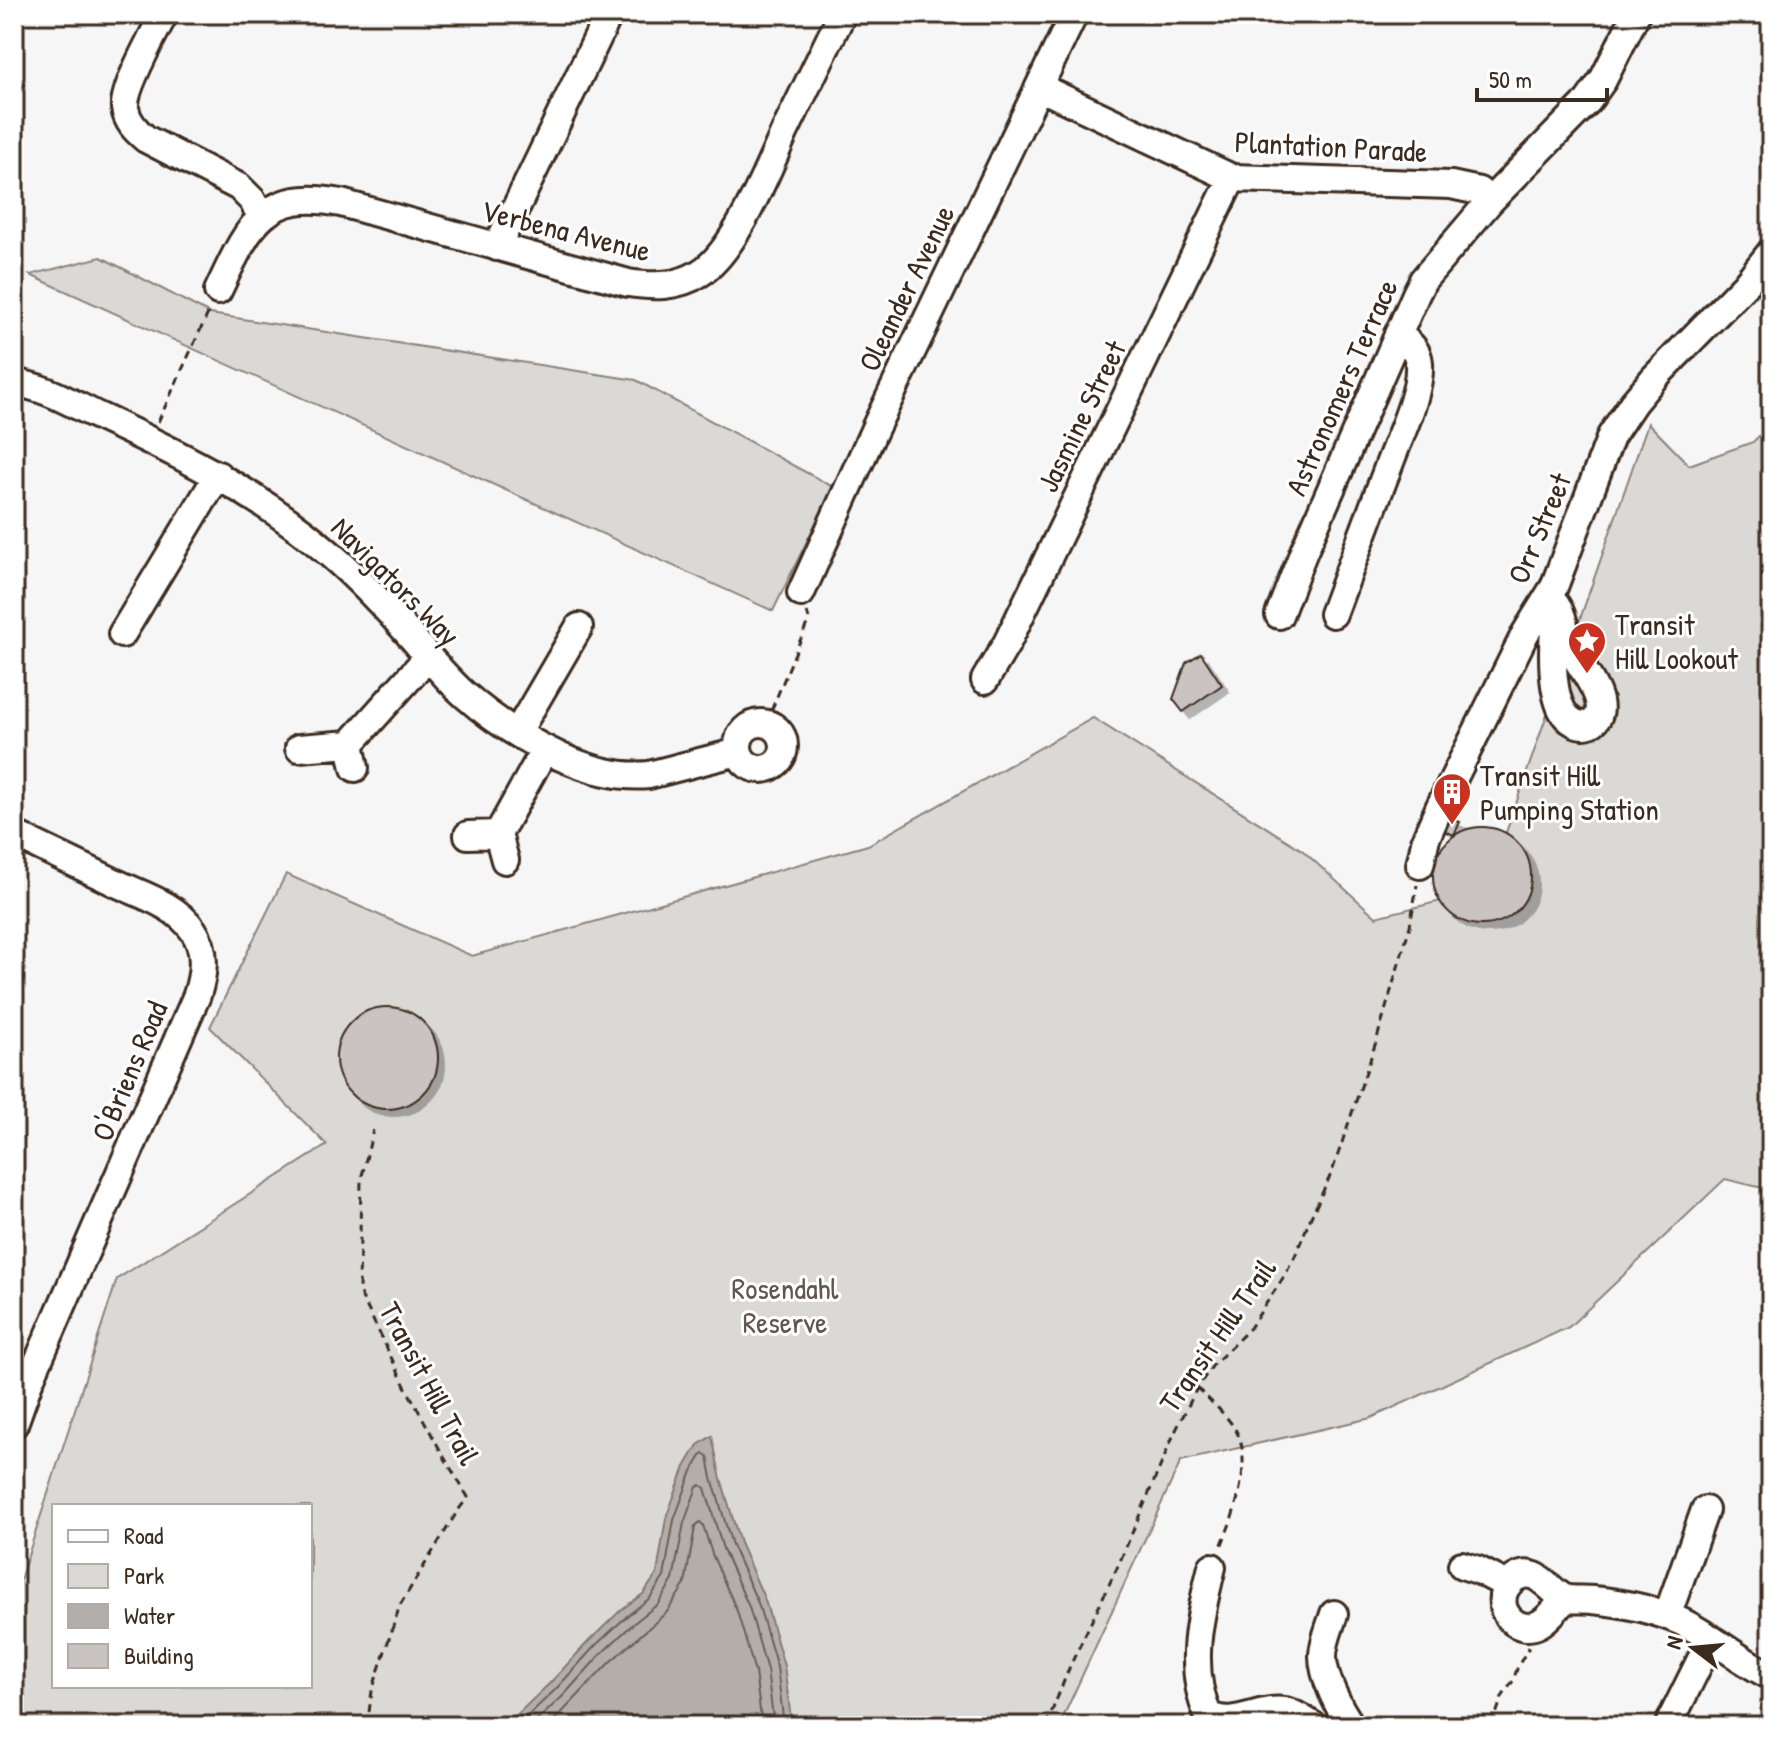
<svg xmlns="http://www.w3.org/2000/svg" width="1785" height="1740" font-family="'Patrick Hand',sans-serif">
<style>
.green{fill:#dbd9d6;stroke:#8b827a;stroke-width:2;fill-rule:evenodd}
.water{fill:#b4aeaa;stroke:#847972;stroke-width:2}
.lines{fill:none;stroke-linecap:round;stroke-linejoin:round}
.shore{stroke:#6b5f56;stroke-width:2}
.building{fill:#c9c3c1;stroke:#3b2a1e;stroke-width:2;filter:url(#shadow)}
.minor-casing{stroke:#3b2a1e;stroke-width:32}
.path{stroke:#3b2a1e;stroke-width:3;stroke-dasharray:8 6;stroke-linecap:butt}
.minor{stroke:#fff;stroke-width:26}
.labels{text-anchor:middle;dominant-baseline:central;stroke-width:6;stroke-linejoin:round;paint-order:stroke}
.street-label{font-size:30px;fill:#3b2a1e;stroke:#fff}
.poi-label{font-size:30px;fill:#3b2a1e;stroke:#fff;text-anchor:start}
.park-label{font-size:30px;fill:#63564c;stroke:#fff}
</style>
<defs>
<filter id="shadow"><feDropShadow dx="7" dy="7" stdDeviation="0" flood-color="#0004"/></filter>
</defs>
<rect width="100%" height="100%" fill="#f7f6f6"/>
<filter id="ink" filterUnits="userSpaceOnUse"><feTurbulence type="fractalNoise" baseFrequency=".0125" numOctaves="2"/><feDisplacementMap in="SourceGraphic" scale="16" xChannelSelector="R" yChannelSelector="G"/><feConvolveMatrix kernelMatrix="1 2 1 2 8 2 1 2 1" color-interpolation-filters="sRGB"/></filter>
<g filter="url(#ink)">
<path class="green" d="M101,257L210,314L636,380L833,487L773,611L30,275Z
M1648,423L1689,465L1753,442L1771,424V1190L1725,1179L1569,1327L1371,1418L1181,1461L1059,1726H14V1599L117,1279L327,1145L210,1027L286,874L472,956L868,845L1093,718L1302,850L1376,917L1486,890ZM54,1506H310V1686H54Z"/>
<path class="water" d="M712,1436L720,1475L740,1543L765,1600L784,1666L792,1726H505L550,1683L589,1641L622,1609L643,1594L657,1574L666,1518L685,1467L698,1445Z"/>
<g class="lines">
<path class="shore" d="M517,1726L556,1689L595,1646L627,1616L650,1598L664,1577L674,1520L692,1471L701,1456L704,1454L708,1457L712,1478L732,1545L758,1603L777,1667L784,1726
M531,1726L563,1696L602,1653L634,1623L658,1604L673,1580L684,1523L697,1487L701,1485L705,1488L723,1549L749,1607L767,1670L774,1726
M549,1726L610,1662L667,1612L685,1584L695,1527L700,1522L703,1525L712,1554L737,1611L755,1672L762,1726"/>
</g>
<path class="building" d="M1201,653L1222,685L1183,712L1173,699L1186,663Z
M1450,818L1460,822L1454,835L1444,831Z
M1433 876a49 49 0 1 1 98 0a49 49 0 1 1-98 0Z
M336 1058a51 51 0 1 1 102 0a51 51 0 1 1-102 0Z"/>
<g class="lines">
<defs>
<path id="minor" d="M164,14C154,34 123,88 125,108C127,122 136,131 146,139L239,187L252,200L261,216
M1039,87L1232,178L1451,185L1479,191L1490,201
M497,247L609,14
M218,291C247,230 262,187 341,203L628,283C654,287 678,287 700,273C735,252 768,169 785,131C804,92 823,53 842,14
M14,383C44,386 71,403 98,416C180,454 263,495 331,555C361,581 389,611 415,641C431,660 447,679 465,695C493,720 527,741 561,757C589,769 618,778 649,775L738,752
M801,593L876,426L1074,14
M1548,598L1556,605C1553,633 1549,685 1562,710C1574,733 1605,729 1599,701C1596,685 1577,662 1569,646C1564,633 1565,617 1556,605
M1333,614C1353,561 1372,509 1392,457C1402,431 1421,391 1419,363C1418,349 1408,342 1398,334
M1279,615L1304,551L1416,294L1423,280L1490,201L1588,101L1603,80L1636,14
M122,634L218,475
M985,680L1007,643L1232,178
M738 746a23 23 0 1 1 46 0a23 23 0 1 1-46 0Z
M517,733L579,627
M350,744L428,657
M299,748L350,744L355,768
M14,834C47,850 81,866 114,882C141,895 175,904 193,930C207,950 204,973 197,995L29,1382L14,1424
M498,834L545,749
M468,835L498,834L505,860
M1420,865L1426,838L1440,806L1525,634L1554,587L1611,436L1633,403L1654,378L1745,285L1771,252
M1462,1565L1478,1570L1507,1585
M1212,1567C1200,1615 1187,1667 1208,1715C1234,1729 1258,1707 1285,1711C1295,1713 1306,1721 1314,1726
M1565,1599C1557,1607 1549,1619 1539,1624C1518,1635 1497,1613 1504,1592C1506,1586 1510,1582 1515,1578C1539,1564 1550,1595 1568,1599C1576,1600 1585,1599 1593,1600C1623,1603 1654,1609 1682,1622C1713,1637 1740,1661 1771,1676
M1334,1614C1330,1627 1323,1642 1323,1656C1323,1678 1339,1708 1351,1726
M1667,1616L1705,1510
M1670,1722L1711,1639"/>
</defs>
<use href="#minor" class="minor-casing"/>
<path class="path" d="M158,422L210,309
M768,723L769,716L809,619L807,612
M1197,1388C1210,1401 1226,1414 1235,1429C1255,1460 1233,1518 1220,1549
M367,1726L372,1691L400,1605L457,1512L468,1497L444,1457L405,1386L359,1291L361,1180L373,1130
M1046,1726L1070,1666L1118,1566L1174,1434L1197,1388L1213,1365L1250,1328L1285,1275L1295,1256L1311,1217L1332,1172L1376,1042L1410,926L1417,885
M1492,1726L1502,1697L1513,1681L1518,1666L1529,1647"/>
<use href="#minor" class="minor"/>
</g>
</g>
<defs>
<symbol id="sight-pin" viewBox="-11 -11 22 30"><path d="M0 17L-7.5 6A9.5 9.5 0 1 1 7.5 6Z" fill="#c8321e" stroke="#fff"/><path d="M0-6L1.8-2.2L6-1.7L2.9 1.2L3.7 5.4L0 3.3L-3.7 5.4L-2.9 1.2L-6-1.7L-1.8-2.2Z" fill="#fff"/></symbol>
<symbol id="building-pin" viewBox="-11 -11 22 30"><path d="M0 17L-7.5 6A9.5 9.5 0 1 1 7.5 6Z" fill="#c8321e" stroke="#fff"/><path d="M-4-6H4V6H1V3H-1V6H-4ZM-2.5-4.3h1.7v1.8h-1.7ZM.8-4.3h1.7v1.8H.8ZM-2.5-1h1.7V.8h-1.7ZM.8-1h1.7V.8H.8Z" fill="#fff"/></symbol>
</defs>
<g fill-rule="evenodd">
<use href="#sight-pin" x="1565" y="619" width="44" height="60"/>
<use href="#building-pin" x="1430" y="770" width="44" height="60"/>
</g>
<g class="labels">
<g class="street-label">
<text transform="translate(1331 146) rotate(3)">Plantation Parade</text>
<text transform="translate(566 230) rotate(14)">Verbena Avenue</text>
<text transform="translate(906 288) rotate(-64)">Oleander Avenue</text>
<text transform="translate(1341 387) rotate(-66)">Astronomers Terrace</text>
<text transform="translate(1081 416) rotate(-64)">Jasmine Street</text>
<text transform="translate(1539 528) rotate(-67)">Orr Street</text>
<text transform="translate(396 581) rotate(45)">Navigators Way</text>
<text transform="translate(129 1071) rotate(-67)">O'Briens Road</text>
<text transform="translate(1217 1335) rotate(-55)">Transit Hill Trail</text>
<text transform="translate(430 1383) rotate(62)">Transit Hill Trail</text>
</g>
<g class="poi-label">
<text x="1615" y="624">Transit<tspan x="1615" dy="34">Hill Lookout</tspan></text>
<text x="1480" y="775">Transit Hill<tspan x="1480" dy="34">Pumping Station</tspan></text>
</g>
<g class="park-label">
<text x="785" y="1288">Rosendahl<tspan x="785" dy="34">Reserve</tspan></text>
</g>
</g>
<rect width="1785" height="1740" fill="none" stroke="#fff" stroke-width="48"/>
<rect x="24" y="24" width="1737" height="1692" fill="none" stroke="#3b2a1e" stroke-width="3" filter="url(#ink)"/>
<rect x="52" y="1504" width="260" height="184" fill="#ffffff" stroke="#b1aaa5" stroke-width="2"/>
<rect x="68" y="1530" width="40" height="12" fill="#ffffff" stroke="#b1aaa5" stroke-width="2"/>
<text x="124" y="1544" font-size="24" fill="#3b2a1e">Road</text>
<rect x="68" y="1564" width="40" height="24" fill="#dbd9d6" stroke="#b1aaa5" stroke-width="2"/>
<text x="124" y="1584" font-size="24" fill="#3b2a1e">Park</text>
<rect x="68" y="1604" width="40" height="24" fill="#b4aeaa" stroke="#b1aaa5" stroke-width="2"/>
<text x="124" y="1624" font-size="24" fill="#3b2a1e">Water</text>
<rect x="68" y="1644" width="40" height="24" fill="#c9c3c1" stroke="#b1aaa5" stroke-width="2"/>
<text x="124" y="1664" font-size="24" fill="#3b2a1e">Building</text>
<g transform="translate(1693 1648) rotate(286)" stroke="#ffffff" stroke-width="6" paint-order="stroke">
<path d="M0-6L14 30L0 20L-14 30Z" fill="#3b2a1e"/>
<text y="-12" font-size="22" font-weight="bold" text-anchor="middle" fill="#3b2a1e">N</text>
</g>
<path d="M1477 88v12h130v-12" fill="none" stroke="#3b2a1e" stroke-width="4"/>
<text x="1489" y="88" font-size="24" fill="#3b2a1e" stroke="#ffffff" stroke-width="6" paint-order="stroke">50 m</text>
</svg>
